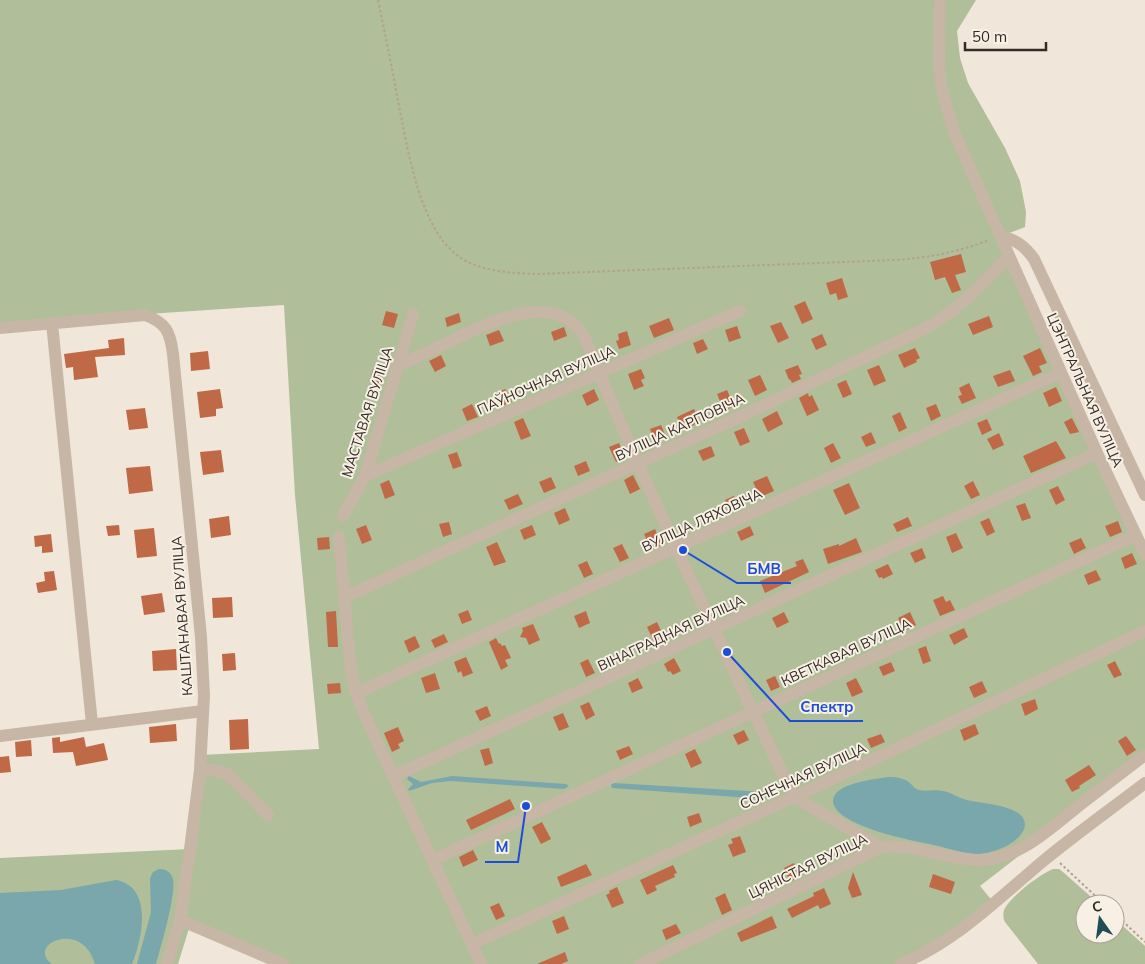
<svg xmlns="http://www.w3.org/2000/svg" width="1145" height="964" font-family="Mulish,sans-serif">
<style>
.green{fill:#b0be9a}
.water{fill:#79a7ab}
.building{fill:#c06946}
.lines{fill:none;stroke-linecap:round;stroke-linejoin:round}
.path{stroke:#b3a090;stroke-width:2;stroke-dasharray:2.5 2.5;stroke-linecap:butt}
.minor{stroke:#c7b6a5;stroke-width:12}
.labels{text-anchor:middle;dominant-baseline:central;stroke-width:4;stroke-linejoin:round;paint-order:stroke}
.street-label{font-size:14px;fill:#332b26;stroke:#f8f0e5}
.leader{fill:none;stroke:#1d4ed8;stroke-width:2}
.callout-dot{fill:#1d4ed8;stroke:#f8f0e5;stroke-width:2}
.callout-label{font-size:15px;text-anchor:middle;font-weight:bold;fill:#1d4ed8;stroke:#f8f0e5;stroke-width:4;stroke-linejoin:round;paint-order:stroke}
</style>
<rect width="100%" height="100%" fill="#f0e6d9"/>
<path class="green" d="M0,0H976L957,31L960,58L968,83L1005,148L1020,181L1026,212L1025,227L1001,236L1145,554V758L980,886L994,903L901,964H283L190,925L178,964H0V858L190,849L201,755L319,749L295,495L284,305L133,315L0,328Z
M1053,869H1059L1063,872L1099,904H1085V934H1115V919L1145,946V964H1038L1005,922C1003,918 1003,915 1004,910C1010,897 1040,874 1053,869Z"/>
<path class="water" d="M409,776L421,782L452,776L566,784L569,786L564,789L451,781L432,783L409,791L408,789L413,784L407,779Z
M889,777C897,777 904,778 910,783C913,786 915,789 919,790C926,792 935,789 942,791C951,792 958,798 967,800C981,804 1032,805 1024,829C1018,844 994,853 979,854C964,854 948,848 934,845C914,841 834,826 833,801C833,783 876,779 889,777Z
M614,783L764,792L768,796L764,799L612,788L611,785Z
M159,869C166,869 171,872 173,879C176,896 161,946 156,964H137L151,912L150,878L153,872Z
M116,880C154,887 142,940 132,964H95C82,918 25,945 52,964H0V893L61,890Z"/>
<path class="building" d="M961,254L966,272L955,275L961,290L952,293L945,277L935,280L930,262Z
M842,278L848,297L838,300L836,293L830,295L826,283Z
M805,301L813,319L802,324L794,306Z
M386,311L398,314L394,328L382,325Z
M459,313L461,322L447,327L445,318Z
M989,316L993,327L973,335L968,324Z
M669,318L674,330L654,338L649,326Z
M781,322L789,338L778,343L770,326Z
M737,326L741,338L729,342L725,330Z
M564,327L567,336L554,341L551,332Z
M499,330L504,341L490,346L486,335Z
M627,331L631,345L619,349L616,341L619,340L618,334Z
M822,334L827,345L816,350L811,339Z
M124,338L125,355L95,357L98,377L74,380L73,367L66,368L64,354L109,348L108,340Z
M703,339L708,349L697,354L693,343Z
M915,348L920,358L916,360L917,362L904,368L898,355Z
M1040,348L1047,363L1039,366L1042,372L1033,376L1023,356Z
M208,351L210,369L191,371L190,353Z
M441,355L446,366L435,372L429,361Z
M798,365L802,374L799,375L801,379L792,383L790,379L789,380L785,370Z
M879,365L886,381L874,386L867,370Z
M373,369L382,372L376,392L371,376Z
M641,369L645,378L641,380L644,386L634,390L628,374Z
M1010,370L1015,381L998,387L993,376Z
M760,375L767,390L755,396L748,380Z
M846,380L852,394L843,398L837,384Z
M969,383L976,398L962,404L958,396L962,395L959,388Z
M1056,387L1062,401L1049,407L1043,393Z
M220,389L223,408L216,409V416L200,418L197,392Z
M505,389L512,402L502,406L496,393Z
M594,389L599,400L587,406L582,395Z
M727,390L734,406L724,411L717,394Z
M808,393L809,397L812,395L819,410L807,416L799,398Z
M472,404L478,417L467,421L462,409Z
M936,404L941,416L931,421L926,408Z
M145,408L148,428L129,430L126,410Z
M694,409L700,422L683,430L677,417Z
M777,411L783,424L768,432L762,419Z
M900,412L907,428L899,432L892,416Z
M523,418L531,436L521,440L514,422Z
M1072,418L1079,432L1070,434L1064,422Z
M987,419L992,430L982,435L977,423Z
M661,425L666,437L655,442L650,429Z
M744,428L750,442L740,446L734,432Z
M871,432L876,443L866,447L861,437Z
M999,433L1004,445L993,450L987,439Z
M1056,441L1066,458L1031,473L1023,456Z
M619,443L625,458L616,462L609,447Z
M833,443L841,458L831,463L824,448Z
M711,446L715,456L703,461L698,451Z
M221,450L224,472L203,475L200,452Z
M457,452L462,466L453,469L448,455Z
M586,461L590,471L578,476L574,466Z
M150,466L153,491L129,494L126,468Z
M633,475L640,489L630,494L624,480Z
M767,476L774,491L760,497L753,482Z
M551,477L556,488L544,493L539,482Z
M389,480L395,495L385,499L380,484Z
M973,481L980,495L971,499L964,486Z
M849,483L860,508L845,515L833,490Z
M1058,486L1065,500L1056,505L1049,490Z
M518,494L523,504L509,510L504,500Z
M734,496L740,508L730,512L725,500Z
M1025,503L1031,518L1022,521L1016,506Z
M565,508L570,520L559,525L554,513Z
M229,516L231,535L211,538L209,519Z
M908,517L912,526L897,532L893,524Z
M989,518L995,532L987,536L980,522Z
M1118,521L1122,532L1110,537L1105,526Z
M449,522L452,534L443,537L439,524Z
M119,525L120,535L108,536L106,526Z
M366,525L372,540L362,544L356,529Z
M532,525L536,535L524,540L520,530Z
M750,526L754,535L741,541L737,532Z
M154,528L157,556L137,558L134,530Z
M655,529L657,534L659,533L664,544L650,551L645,539L646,538L644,534Z
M956,533L963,548L952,553L946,537Z
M51,534L53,552L42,553V546L35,547L34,536Z
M329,537L330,549L318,550L317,538Z
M856,538L862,552L828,564L823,549L839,544V546Z
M1081,538L1086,548L1074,554L1069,543Z
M497,542L506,562L494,566L486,547Z
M622,544L629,558L620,562L613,548Z
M922,548L926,558L915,563L910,553Z
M1132,553L1137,564L1125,569L1121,558Z
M803,559L809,572L765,593L760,581L797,566L795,562Z
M587,561L593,574L584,578L578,565Z
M888,564L893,574L883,579L882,577L879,578L875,570Z
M1096,570L1101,580L1088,585L1084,575Z
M54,571L57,590L38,593L36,583L45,581L44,572Z
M162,593L165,612L144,615L141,596Z
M943,596L946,602L950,600L955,610L940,616L933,600Z
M232,597L233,617L213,618L212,598Z
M468,610L472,620L462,624L458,614Z
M336,611L338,647H328L326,612Z
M586,611L590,623L579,628L574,616Z
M784,612L789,622L777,628L772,618Z
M910,612L916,625L904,631L898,618Z
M657,622L664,637L654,642L647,627Z
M533,624L540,640L529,645L526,638L520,637L523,631L522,628Z
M964,628L968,637L954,645L949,635Z
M444,634L448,642L435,648L431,640Z
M415,636L420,647L409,653L404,641Z
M496,638L499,644L500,643L502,646L505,645L511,658L505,660L508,666L501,670L489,642Z
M926,646L931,661L923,664L918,649Z
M176,649L177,670L153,671L152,651Z
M235,653L236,670L223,671L222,654Z
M466,657L473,673L463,677L461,671L458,673L454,662Z
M674,658L681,671L673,675L670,671L668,672L664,664Z
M588,659L595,673L586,677L580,663Z
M1115,661L1122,675L1114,678L1107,665Z
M891,662L895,671L883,676L879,667Z
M435,673L440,689L426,693L421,678Z
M775,676L780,687L771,691L766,680Z
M638,678L643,688L632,693L628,683Z
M856,678L863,692L852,697L846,683Z
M982,681L987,692L974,698L969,687Z
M340,683L341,693L328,694L327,684Z
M1035,699L1038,709L1025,716L1021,704Z
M589,702L595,715L586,720L580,706Z
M487,706L491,716L480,721L475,711Z
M563,713L569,727L559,731L553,717Z
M248,719L249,749L230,750L229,720Z
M176,724L177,741L150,743L149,727Z
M975,724L979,734L964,741L960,730Z
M398,727L404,741L398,744L400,748L392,752L384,733Z
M744,730L749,740L738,745L733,735Z
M881,734L885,742L871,748L867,739Z
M1126,736L1136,750L1127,756L1118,741Z
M60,737V742L84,737L86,747L104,743L108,760L76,766L73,752L53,753L52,738Z
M31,740L32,756L16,757L15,742Z
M629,746L633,754L620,760L616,751Z
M489,748L493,763L485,766L480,750Z
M695,749L702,763L691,768L685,754Z
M9,756L11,772L0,773V757Z
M1089,765L1096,775L1079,786L1080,788L1072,792L1065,780Z
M510,799L515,809L471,830L466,820Z
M699,813L702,822L690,827L687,817Z
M542,822L551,839L541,844L532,827Z
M740,836L746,852L733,857L728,845L733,843L731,839Z
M473,850L478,860L463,867L459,857Z
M794,863L800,877L790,882L784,868Z
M586,864L592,875L561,887L557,877Z
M673,865L677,873L674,874L675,877L655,886L657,890L647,895L640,880Z
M853,872L862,895L852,898L848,888Z
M933,874L955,882L951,894L929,887Z
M617,887L624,903L612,908L606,895L610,893L609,891Z
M824,888L831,904L820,909L818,905L792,918L787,909L814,896L813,893Z
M725,893L732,910L722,915L715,898Z
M499,903L505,916L496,920L490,907Z
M564,916L569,929L557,934L552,921Z
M772,916L777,928L741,942L737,933Z
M676,924L681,933L666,940L662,930Z
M565,952L568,961L561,964H537Z"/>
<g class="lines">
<path class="path" d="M378,0C385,34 392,67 398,101C408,148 419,236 466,261C487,272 513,273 537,274L895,260C928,258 958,252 989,240
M1060,863L1104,904
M1115,914L1145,942"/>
<path class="minor" d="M940,0L939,63L941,86L954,132L1097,453L1145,554
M1001,236C1016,240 1025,246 1034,259L1145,495
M52,323L92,724
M0,328L145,315C166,323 170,331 173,354L201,637L204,696L200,770L190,849L180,920L167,964
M398,366C417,357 437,348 457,338C494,321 557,289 585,338C646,490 718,637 788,785L796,796L806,804L881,847
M365,476L740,311
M343,516L365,476L413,314
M339,537L351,672L356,693L365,716L481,964
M345,597L748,413L924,329C958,311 983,283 1009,256
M356,693L1060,373
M0,736L203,711
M200,770H214L229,775L268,815
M394,776L1097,453
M433,860L1136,535
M180,920L283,964
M472,944L796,796L1145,631
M641,964L881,847C916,844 942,858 975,860C1017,862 1051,828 1081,804C1102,788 1124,771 1145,755
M901,964C955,942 998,899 1042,862C1076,834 1111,809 1145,783"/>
</g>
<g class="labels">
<g class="street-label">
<text transform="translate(546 380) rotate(-24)">ПАЎНОЧНАЯ ВУЛІЦА</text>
<text transform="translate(1085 390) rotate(66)">ЦЭНТРАЛЬНАЯ ВУЛІЦА</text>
<text transform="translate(367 412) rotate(-72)">МАСТАВАЯ ВУЛІЦА</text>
<text transform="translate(680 427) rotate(-25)">ВУЛІЦА КАРПОВІЧА</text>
<text transform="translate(702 520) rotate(-25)">ВУЛІЦА ЛЯХОВІЧА</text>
<text transform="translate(182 616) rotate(-94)">КАШТАНАВАЯ ВУЛІЦА</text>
<text transform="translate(671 633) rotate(-25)">ВІНАГРАДНАЯ ВУЛІЦА</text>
<text transform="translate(846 652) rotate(-25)">КВЕТКАВАЯ ВУЛІЦА</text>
<text transform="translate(803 776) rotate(-25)">СОНЕЧНАЯ ВУЛІЦА</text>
<text transform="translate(808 866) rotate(-26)">ЦЯНІСТАЯ ВУЛІЦА</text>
</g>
</g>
<path class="leader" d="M683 550L737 583H791M727 652L790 721H863M526 806L518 862H485"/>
<g class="callout-dot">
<circle cx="683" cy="550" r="5"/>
<circle cx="727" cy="652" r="5"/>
<circle cx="526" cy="806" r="5"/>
</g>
<g class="callout-label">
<text x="764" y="574">БМВ</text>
<text x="827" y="712">Спектр</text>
<text x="502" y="852">М</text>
</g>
<g transform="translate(1100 919) rotate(346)"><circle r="24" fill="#f8f0e5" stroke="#a9a199"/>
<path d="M0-4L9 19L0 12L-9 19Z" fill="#1e4d53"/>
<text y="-8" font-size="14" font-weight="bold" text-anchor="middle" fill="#332b26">С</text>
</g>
<path d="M965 42v8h81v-8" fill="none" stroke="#332b26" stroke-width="2.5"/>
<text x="972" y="42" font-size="15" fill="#332b26" stroke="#f8f0e5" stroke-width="4" paint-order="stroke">50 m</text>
</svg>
